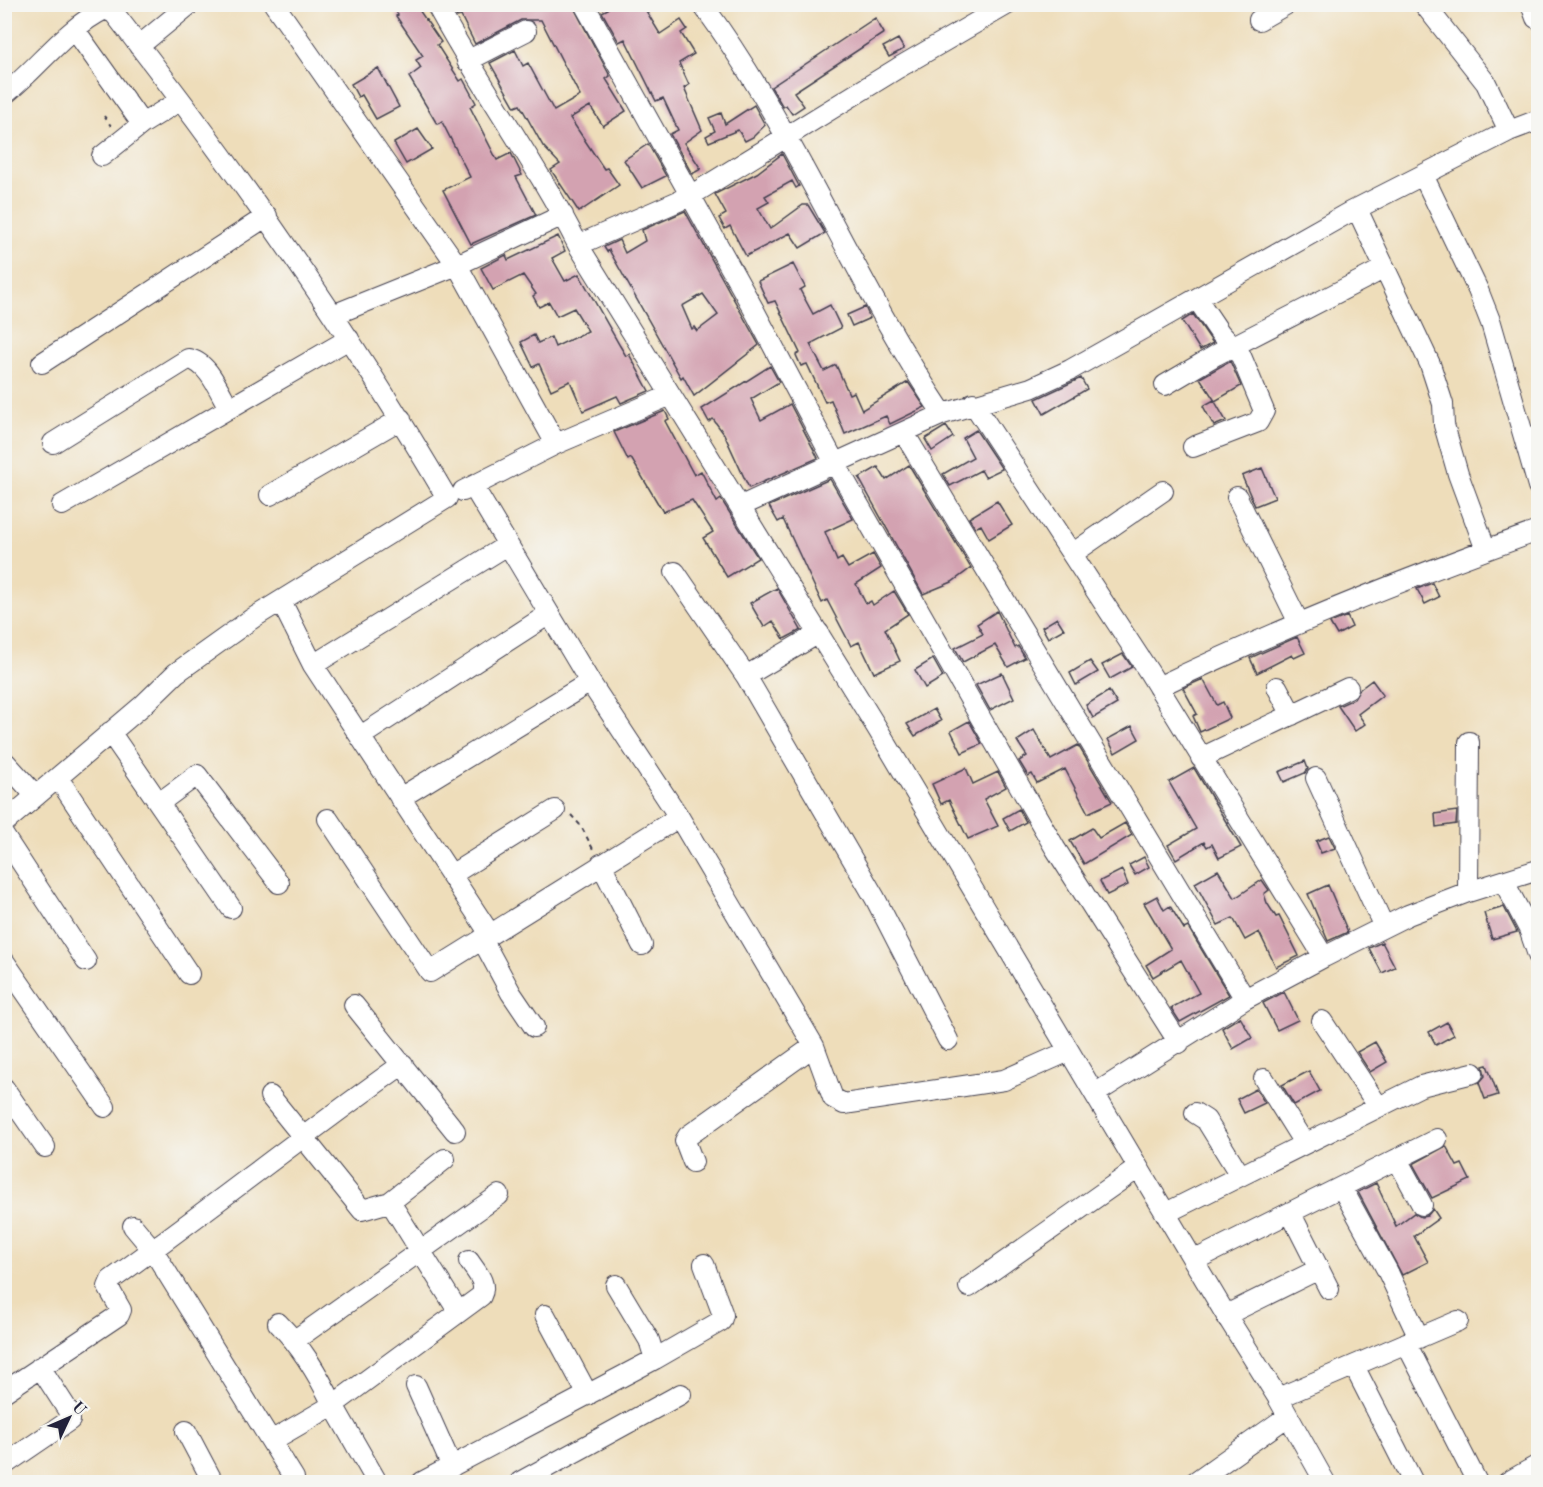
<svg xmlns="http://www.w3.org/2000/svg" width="1543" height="1487" font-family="'Old Standard TT',serif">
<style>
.building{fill:#d3a2b1;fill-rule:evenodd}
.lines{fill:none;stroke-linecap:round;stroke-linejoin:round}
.minor-casing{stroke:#413e4e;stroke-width:22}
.path{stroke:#413e4e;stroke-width:2;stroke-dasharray:4.5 4.5;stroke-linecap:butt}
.minor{stroke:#fff;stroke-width:20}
</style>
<rect width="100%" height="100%" fill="#f6f6f2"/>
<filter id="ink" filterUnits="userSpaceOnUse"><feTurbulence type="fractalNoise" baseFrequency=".0167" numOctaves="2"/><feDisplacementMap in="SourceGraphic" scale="12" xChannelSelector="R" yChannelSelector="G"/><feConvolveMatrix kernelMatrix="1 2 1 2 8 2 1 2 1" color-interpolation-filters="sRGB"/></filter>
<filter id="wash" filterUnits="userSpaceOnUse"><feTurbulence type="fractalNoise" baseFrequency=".008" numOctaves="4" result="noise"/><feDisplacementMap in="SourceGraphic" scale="24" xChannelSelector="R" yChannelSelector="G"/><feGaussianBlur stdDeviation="1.35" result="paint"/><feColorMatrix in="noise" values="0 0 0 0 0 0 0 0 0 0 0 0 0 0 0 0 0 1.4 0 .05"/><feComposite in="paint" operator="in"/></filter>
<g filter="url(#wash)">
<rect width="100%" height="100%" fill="#eeddba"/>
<g id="blocks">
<path class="building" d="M392,4H415L441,42L437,45L460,81L463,79L476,103L470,107L497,160L511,153L522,175L516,177L536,215L471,244L443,190L470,177L442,122L437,124L409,77L421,68L416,60L423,56L396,16L398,15Z
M450,4H572L610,76L606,79L626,111L603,126L590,106L570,118L604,169L607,168L619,185L579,212L551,170L560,164L543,146L520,105L515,107L490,63L515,50L523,66L528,63L554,111L580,96L541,20H521L475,44L461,16L457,17Z
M605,4H642L660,34L681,20L687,29L681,33L694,54L679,63L689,85L684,88L702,130L684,143L701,169L692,174L670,134L678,130L663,98L656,101L625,39L619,42L602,12L608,9Z
M875,18L884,33L794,92L804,106L792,114L786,105L783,107L771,87Z
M898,39L904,49L889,57L883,47Z
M378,68L399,107L376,119L362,95L358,97L351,84Z
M754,105L765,125L753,137L745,141L738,130L709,142L706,136L715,131L709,118L721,113L725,124Z
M418,129L432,149L406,164L394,143Z
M648,144L666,176L642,188L624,160Z
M782,154L799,186L796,188L792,181L765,196L769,202L758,208L770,229L803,205H808L825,233L800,248L790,233L746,256L730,226L725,229L719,218L726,214L715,194L757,173Z
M685,211L759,345L694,396L683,376L681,378L609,250L607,252L604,247L619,240L625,253L645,241L642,230ZM703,294L718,315L697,331L694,327L692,329L682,306Z
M558,236L565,251L552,258L565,281L579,274L620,346L626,356L629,354L649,391L621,403L617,396L583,411L570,381L551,390L539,364L533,367L521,342L534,335L538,343L551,337L555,347L588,331L574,308L557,316L549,302L539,307L533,296L536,294L523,275L493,290L481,268L506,255L508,260Z
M793,264L805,287L800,290L813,314L830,305L841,328L810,344L824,371L836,365L849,394L854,392L862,410L908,382L925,407L890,424L886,416L845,434L831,400L825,402L807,364L801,366L796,355L800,353L775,301L768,303L758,281Z
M865,307L870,318L852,326L847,315Z
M1193,314L1213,343L1200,350L1182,321Z
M1230,361L1241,386L1215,401L1200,378Z
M770,366L779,382L751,399L761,420L790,404L818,458L749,488L724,434L713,419L709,422L702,409Z
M1081,378L1087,389L1044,414L1036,399Z
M1214,400L1226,421L1214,426L1203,406Z
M665,411L669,419L665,421L694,475L701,471L717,502L721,499L758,558L727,577L703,538L713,532L692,500L663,512L631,458L628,460L614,432Z
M946,426L953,437L932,451L925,439Z
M976,430L1002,469L985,477L981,470L950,486L943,474L973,457L963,438Z
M909,465L971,568L952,582L923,594L859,478L878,467L886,480Z
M1262,468L1275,498L1255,506L1242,476Z
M830,479L853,519L825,532L837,561L842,558L848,568L873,554L881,568L856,584L866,604L871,601L873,605L894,591L908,614L885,629L900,661L874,673L859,642L851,646L827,600L822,603L783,519L778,522L769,506Z
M997,501L1012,525L989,539L981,525L975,528L969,518Z
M1432,583L1439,597L1425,604L1417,589Z
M777,588L801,630L784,639L773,621L764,627L750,603Z
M997,611L1015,648L1018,646L1025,658L1008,667L995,645L963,662L955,648L983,634L977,624Z
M1347,616L1352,627L1337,635L1330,623Z
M1057,618L1064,629L1048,638L1042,627Z
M1297,637L1305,653L1294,658L1292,655L1257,673L1250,658Z
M1123,654L1132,667L1110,679L1102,665Z
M933,659L943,677L925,688L915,670Z
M1090,661L1098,672L1076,685L1070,673Z
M1002,673L1014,698L990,710L976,685Z
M1203,679L1217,705L1223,702L1230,718L1200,732L1193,716L1197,714L1183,688Z
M1372,680L1383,695L1358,714L1365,724L1355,731L1338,706L1354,699L1360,689Z
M1109,691L1117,704L1093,718L1086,705Z
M934,709L941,721L915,736L907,724Z
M969,721L982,744L962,753L951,731Z
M1132,726L1139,739L1115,753L1108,739Z
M1034,730L1051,760L1078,745L1112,802L1088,813L1065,769L1037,783L1032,774L1028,776L1019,761L1027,756L1017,741Z
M1305,761L1308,769L1305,773L1284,782L1279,772Z
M966,768L973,784L998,772L1006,787L984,799L998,826L968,839L949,800L941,804L932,784Z
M1194,768L1241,847L1219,858L1212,844L1207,847L1204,842L1176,859L1168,845L1196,829L1169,782Z
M1019,809L1026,822L1010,831L1003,818Z
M1457,811L1456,824L1436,827L1435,814Z
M1125,823L1132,835L1084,864L1070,841L1092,828L1099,838Z
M1329,836L1335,848L1321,853L1316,841Z
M1144,857L1149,867L1135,875L1129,865Z
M1122,870L1128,885L1107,895L1100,881Z
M1218,870L1235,898L1262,880L1269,890L1264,894L1267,903L1276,917L1279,916L1299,956L1276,967L1259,932L1245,940L1233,918L1218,925L1195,883Z
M1328,885L1348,932L1328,941L1308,894Z
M1157,896L1164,910L1170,906L1184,929L1188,927L1229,995L1180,1022L1171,1008L1199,993L1181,960L1153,977L1146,965L1171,949L1144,903Z
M1504,907L1517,932L1492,939L1484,913Z
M1382,942L1395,967L1382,973L1369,948Z
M1284,992L1298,1020L1277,1030L1263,1003Z
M1240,1017L1252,1038L1233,1049L1222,1028Z
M1447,1022L1454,1035L1436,1045L1429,1032Z
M1375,1042L1387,1062L1370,1072L1357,1052Z
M1487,1065L1498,1095L1485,1099L1479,1083L1485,1076L1483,1066Z
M1309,1071L1320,1091L1294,1105L1282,1085Z
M1256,1089L1265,1103L1244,1113L1237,1099Z
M1446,1146L1457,1166L1462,1164L1470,1180L1432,1198L1413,1164Z
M1376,1183L1396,1226L1414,1213L1421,1217L1427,1216L1433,1209L1439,1218L1414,1236L1428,1262L1402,1275L1358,1192Z"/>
</g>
</g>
<g filter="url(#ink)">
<use href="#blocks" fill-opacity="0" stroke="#413e4e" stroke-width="1.5"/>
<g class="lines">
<defs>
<path id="minor" d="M274,4L457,265L556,444
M436,4C480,86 536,162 578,245L877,728L1226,1315L1278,1398L1325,1482
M584,4L754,310L836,465L1055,848L1179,1043
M702,4C797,132 854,282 943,414
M1424,4L1486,83L1509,131
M1531,4L1536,18
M1259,20L1287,4
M75,30L142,124
M139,46L190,4
M467,61L526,31
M4,95C38,68 66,28 105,9L114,13C235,168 348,328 447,498L253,618L176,673L142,706L4,823
M102,156L142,124L179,101
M1423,175L1478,290L1491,323L1538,486
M1357,209L1430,364L1443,404L1444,425L1458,474L1486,550
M578,245L690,196L898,68L1008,4
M333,315L457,265L563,215
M42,363L267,216
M1165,385L1216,355L1385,268
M973,403L1149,672L1324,957
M904,433L1245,999
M53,443L188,359C208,361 220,393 229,408
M1193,447L1258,422L1264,411L1241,356L1220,333L1197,299
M463,491L556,444L671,395
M270,495L401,419
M1237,497L1299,623
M62,505L349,339
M741,506L943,414L1031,388L1070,370L1348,213L1509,131L1538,120
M1072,554L1163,491
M675,572L746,676
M281,601L313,665L490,934
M819,633L746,676L875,898L948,1040
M313,665L506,546
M1158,687C1282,627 1409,577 1538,531
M1277,687L1292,715
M110,732L231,908
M361,736L549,614
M1201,758L1348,688
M6,763L36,796
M58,778L189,974
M1316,778L1384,927
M400,798L590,682
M159,803L197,775L279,883
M679,817L814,1046L688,1136L685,1141L693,1162
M328,819L430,972L679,817L590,682L473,486
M4,836L86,961
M601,864L642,945
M451,875L555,810
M1504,882L1529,929L1538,955
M1468,892L1469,742
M482,939L511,993L534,1027
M4,961L105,1107
M354,1005L455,1131
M1322,1021L1378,1106
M814,1046L833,1098L844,1104L1004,1080L1069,1051
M1264,1079L1304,1143
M4,1088L45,1147
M1096,1093L1245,999L1324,957L1408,915L1468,892L1538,870
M270,1096L362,1210L390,1202L445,1159
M1195,1113L1206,1120L1240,1175
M1397,1159L1422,1205
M1342,1188L1387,1270L1419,1338
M390,1202L458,1311
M1166,1213L1421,1086L1473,1073
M1291,1214L1329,1289
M133,1226L153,1250L271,1441L333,1405C318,1374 302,1347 278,1323
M1195,1260L1437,1139
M969,1287L1138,1168
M545,1315L588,1395
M1226,1315L1319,1269
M295,1340L499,1195
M1406,1343L1477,1482
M655,1359L721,1321L723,1315L704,1264
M1354,1366L1413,1482
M416,1386L452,1467
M4,1392L119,1315L121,1310L108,1287L111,1280C209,1210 304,1134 403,1064
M1278,1398L1458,1321
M186,1431L213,1482
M271,1441L294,1478
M4,1465L70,1420L69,1412L40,1367
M377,1482L333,1405L481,1296C488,1283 476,1272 469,1261
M422,1482L655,1359L649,1340L616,1285
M520,1482L681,1394
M1195,1482L1288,1416
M1508,1482L1538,1465"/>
</defs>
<use href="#minor" class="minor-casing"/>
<path class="path" d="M104,116L111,126
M571,815L581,826L594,851"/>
<use href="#minor" class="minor"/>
</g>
</g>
<rect width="1543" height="1487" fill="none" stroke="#f6f6f2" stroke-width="24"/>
<g transform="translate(69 1418) rotate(46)" stroke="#f6f6f2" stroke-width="4.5" paint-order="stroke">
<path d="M0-4.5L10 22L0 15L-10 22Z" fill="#22223b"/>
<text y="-9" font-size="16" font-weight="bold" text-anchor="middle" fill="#22223b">U</text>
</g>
</svg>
